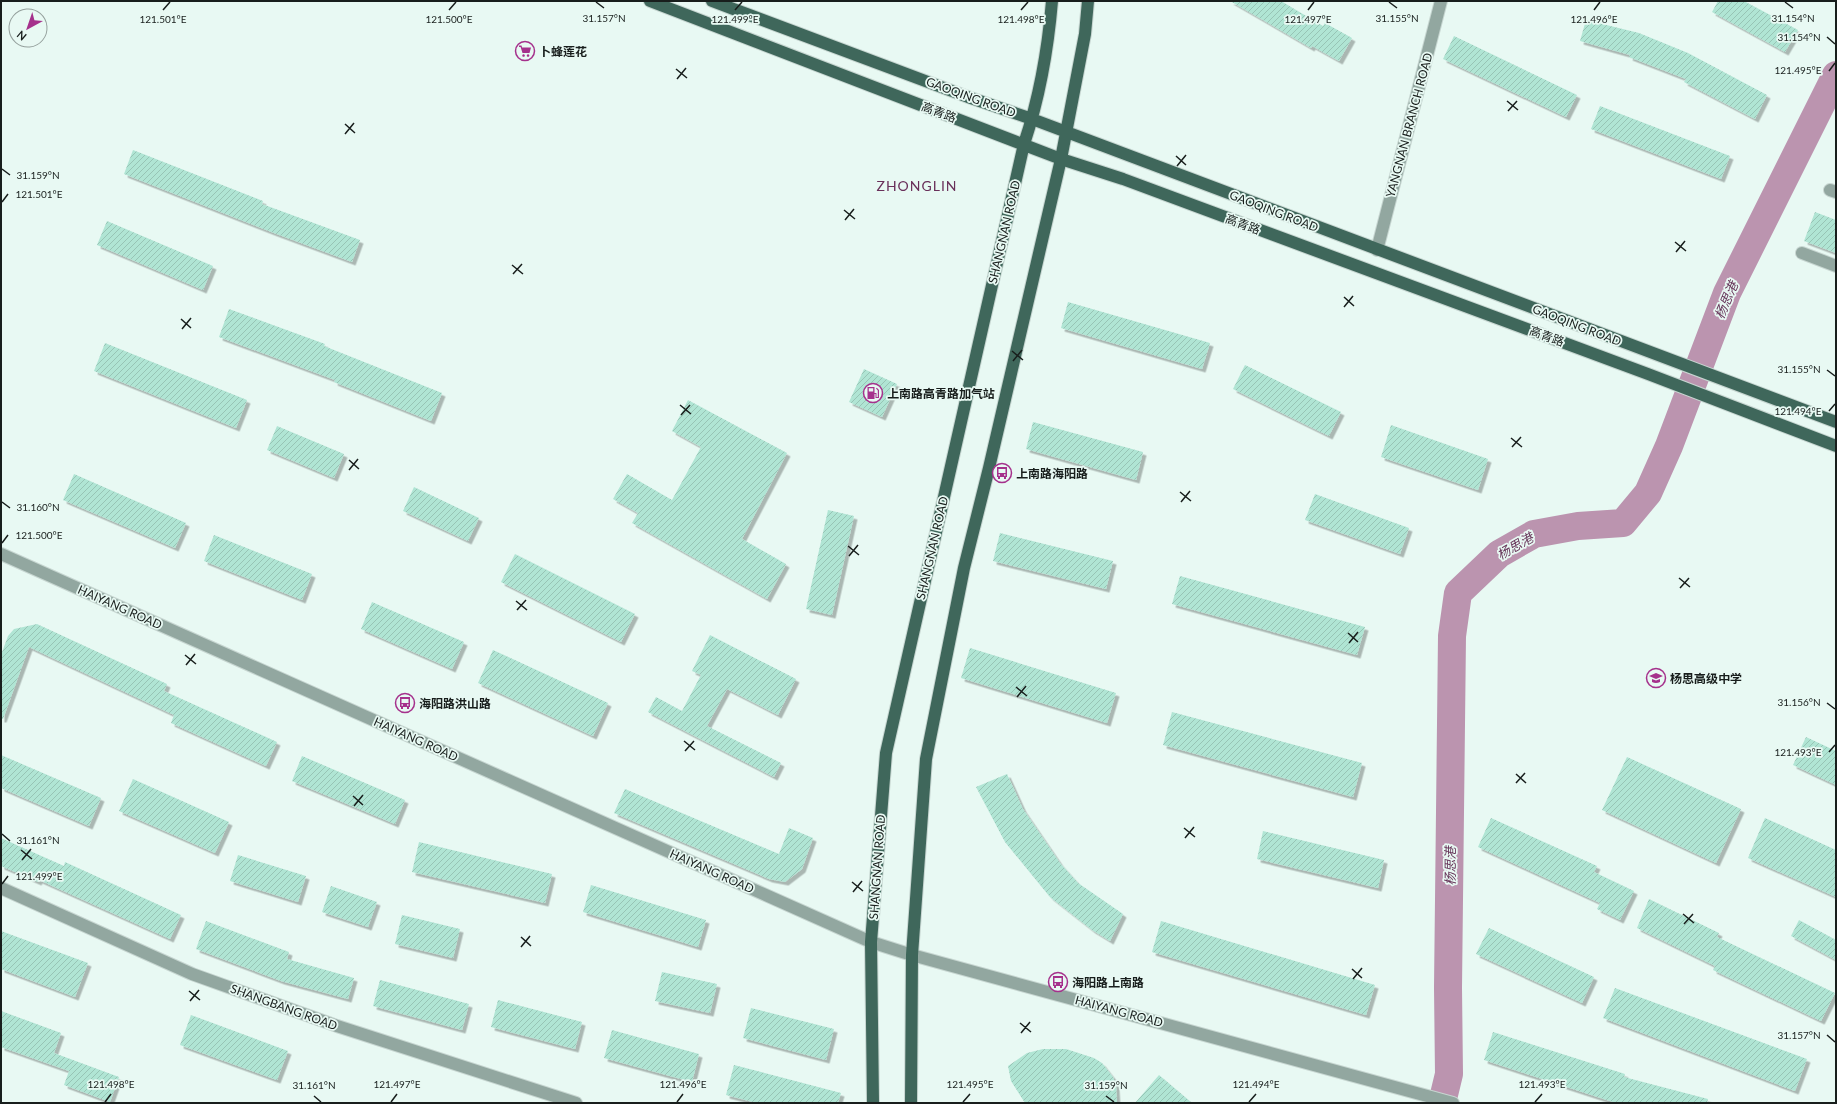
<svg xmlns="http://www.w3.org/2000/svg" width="1837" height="1104" font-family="Lato,'Noto Sans SC',sans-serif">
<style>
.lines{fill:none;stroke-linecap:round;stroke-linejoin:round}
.river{stroke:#bb94af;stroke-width:28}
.building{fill:url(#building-hatch);filter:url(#shadow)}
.minor-casing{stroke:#c7d6d1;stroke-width:14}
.major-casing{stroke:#c7d6d1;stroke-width:14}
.minor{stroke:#92a7a0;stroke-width:12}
.major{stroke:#3f675b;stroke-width:12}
.ticks{fill:none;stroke:#181e1c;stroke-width:1.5}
.labels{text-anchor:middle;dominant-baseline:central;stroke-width:3.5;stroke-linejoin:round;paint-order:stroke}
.poi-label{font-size:12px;font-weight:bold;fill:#181e1c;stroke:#e8f9f3;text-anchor:start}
.street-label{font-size:12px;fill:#181e1c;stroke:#e8f9f3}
.water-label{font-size:13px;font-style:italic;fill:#663459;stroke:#e8f9f3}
.quarter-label{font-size:14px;letter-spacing:1px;fill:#69305a;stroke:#e8f9f3}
.ticks-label{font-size:10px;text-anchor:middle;fill:#181e1c;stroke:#e8f9f3;stroke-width:3.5;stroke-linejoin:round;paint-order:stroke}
</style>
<defs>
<pattern id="building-hatch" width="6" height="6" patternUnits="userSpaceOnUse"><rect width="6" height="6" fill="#b0e5d4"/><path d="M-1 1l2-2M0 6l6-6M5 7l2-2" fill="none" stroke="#97c4b5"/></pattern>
<filter id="shadow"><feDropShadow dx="3.5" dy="3.5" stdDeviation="0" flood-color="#0004"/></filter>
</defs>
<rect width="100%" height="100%" fill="#e8f9f3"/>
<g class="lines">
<path class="river" d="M1442,1103L1449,1074L1448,988L1452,636L1458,593L1499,554L1534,534L1578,526L1623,523L1648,493L1669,446L1727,293L1836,75"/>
</g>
<path class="building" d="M1230,1H1281L1323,26L1325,23L1352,38L1339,61L1312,46L1311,48Z
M1718,1H1744L1798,30L1785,52L1712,12Z
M1586,20L1639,33L1688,53L1767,95L1755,119L1684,82L1686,79L1629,57L1630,55L1580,41Z
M1454,36L1577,95L1566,117L1443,59Z
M1600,106L1730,156L1721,179L1591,129Z
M133,150L263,201L262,204L360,240L352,262L274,233L124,174Z
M1815,212L1836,220V253L1804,241Z
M107,221L213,266L203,290L97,245Z
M1068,302L1210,343L1202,369L1061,328Z
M229,309L325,344L324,346L442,393L431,421L334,382L335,380L219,337Z
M105,343L247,400L236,428L94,371Z
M1245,365L1341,412L1329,436L1233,389Z
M864,369L897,384L882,417L849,402Z
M688,400L787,453L742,539L786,564L767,599L632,523L638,513L613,499L627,474L672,500L701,447L672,431Z
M1033,422L1143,452L1136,480L1026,449Z
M1391,425L1488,459L1478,490L1381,457Z
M277,426L344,454L334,478L267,450Z
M74,474L186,523L175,548L63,500Z
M414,487L479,518L468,541L403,511Z
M1315,494L1409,528L1400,554L1305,520Z
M828,510L854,516L832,615L806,609Z
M1000,533L1113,561L1106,589L993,561Z
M214,535L312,574L302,600L204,561Z
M515,554L635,614L621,642L501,582Z
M1180,576L1365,627L1357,655L1172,604Z
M372,602L464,642L452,669L361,629Z
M37,624L167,684L164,691L277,742L266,766L171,723L174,715L29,647L3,719H1V655L8,636L14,629Z
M710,635L796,679L778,715L727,689L707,726L781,763L774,777L648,712L656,697L682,711L701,675L692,671Z
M970,648L1116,693L1107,723L961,678Z
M493,650L608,703L593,736L478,683Z
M1172,712L1362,763L1353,797L1163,745Z
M1806,737L1836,751V785L1793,765Z
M1,755L101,798L89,826L1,788Z
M302,756L405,800L395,824L292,781Z
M1627,757L1741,809L1716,863L1602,810Z
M1007,774L1023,809L1060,863L1078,883L1123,914L1110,941L1092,930L1050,897L1005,842L976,787Z
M133,779L229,822L215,853L119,811Z
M625,789L779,854L789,828L813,838L802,869L785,882L769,879L614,813Z
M1491,818L1597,866L1594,872L1634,891L1620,920L1597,909L1600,903L1478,847Z
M1765,818L1836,850V897L1748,858Z
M1263,831L1384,860L1378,888L1257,859Z
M1,838L64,866L65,862L181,915L170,939L39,880L38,882L1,866Z
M419,842L552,874L545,903L412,872Z
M238,855L306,876L298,902L230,881Z
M591,885L706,920L698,947L583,912Z
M331,886L377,902L368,927L322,912Z
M1649,899L1719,933L1717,937L1835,993L1821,1021L1713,970L1715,966L1637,928Z
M402,915L460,929L453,958L395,944Z
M1799,920L1836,940V960L1791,936Z
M206,921L289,952L287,959L354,978L348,999L281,981L196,949Z
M1161,921L1375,985L1366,1015L1152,952Z
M1489,928L1594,977L1582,1003L1476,954Z
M1,931L88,963L75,997L1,969Z
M662,972L717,984L710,1013L655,1001Z
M380,980L469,1004L462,1030L373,1006Z
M1615,988L1807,1059L1795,1091L1603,1018Z
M498,1000L582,1022L575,1049L491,1027Z
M751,1008L834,1029L826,1060L743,1038Z
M1,1011L61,1033L54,1053L119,1077L110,1102L64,1085L69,1071L1,1047Z
M191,1015L288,1051L277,1080L180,1045Z
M612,1030L699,1054L692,1082L604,1058Z
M1493,1032L1625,1074L1624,1077L1708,1099L1707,1103H1616L1484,1060Z
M1043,1049H1066L1094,1058L1102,1063L1113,1077L1116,1086L1117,1103H1025L1011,1081L1008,1066L1027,1053Z
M734,1065L841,1093L838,1103H757L726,1095Z
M1159,1075L1192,1103H1135Z"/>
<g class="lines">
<defs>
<path id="minor" d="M1830,190L1836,192
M1377,250L1441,1
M1802,253L1836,266
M1,554L871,942L912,955L1453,1103
M1,888L192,974L337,1026L576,1103"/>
<path id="major" d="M650,1L1061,159L1123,179L1648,374L1836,446
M712,1L968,97L1032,119L1836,422
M873,1103L871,942L886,753L1024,144C1039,99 1048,49 1052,1
M911,1103L912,955L926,759L964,568L989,468L1061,159L1085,34L1088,1"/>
</defs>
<use href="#minor" class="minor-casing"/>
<use href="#major" class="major-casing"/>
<use href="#minor" class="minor"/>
<use href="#major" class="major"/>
</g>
<path class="ticks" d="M596,2L604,8M1389,2L1397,8M1785,2L1793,8M163,10L170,2M449,10L456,2M735,10L742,2M1021,10L1028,2M1308,10L1314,2M1594,10L1600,2M1827,37L1835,44M676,69L687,78M1829,71L1835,63M677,79L686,68M1507,101L1518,110M1508,111L1517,101M345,124L355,133M345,134L354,123M1176,156L1186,165M1177,166L1186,155M2,169L10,175M2,202L8,194M844,210L855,219M845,220L854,209M1675,242L1686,251M1676,252L1685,241M512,265L523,274M513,274L522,264M1344,297L1354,306M1344,307L1353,296M181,319L191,328M182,329L191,318M1012,351L1023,360M1013,361L1022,350M1827,370L1835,376M680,405L691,414M1829,411L1835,404M681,415L690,405M1511,438L1522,447M1512,447L1521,437M349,460L359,469M349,470L358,459M1180,492L1191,501M2,502L10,508M1181,502L1190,491M2,543L8,535M848,546L859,555M849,556L858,545M1679,578L1690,587M1680,588L1689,578M516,601L527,610M517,610L526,600M1348,633L1358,642M1349,643L1358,632M185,655L196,664M186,665L195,654M1016,687L1027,696M1017,697L1026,686M1827,703L1835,709M684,741L695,750M685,751L694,741M1829,752L1835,745M1516,774L1526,783M1516,783L1525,773M353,796L363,805M354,806L363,795M1184,828L1195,837M2,834L10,841M1185,838L1194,827M21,850L32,859M22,860L31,849M852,882L863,891M2,884L8,876M853,892L862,881M1683,914L1694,923M1684,924L1693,914M521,937L531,946M521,947L530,936M1352,969L1362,978M1353,979L1362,968M189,991L200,1000M190,1001L199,990M1020,1023L1031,1032M1021,1033L1030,1022M1827,1035L1835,1042M314,1096L321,1102M1106,1096L1114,1102M105,1102L111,1094M391,1102L397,1094M677,1102L683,1094M963,1102L970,1094M1249,1102L1256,1094M1535,1102L1542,1094"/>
<defs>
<symbol id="supermarket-ring" viewBox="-11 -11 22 22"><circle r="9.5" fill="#e8f9f3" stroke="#a5318c" stroke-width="1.5"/><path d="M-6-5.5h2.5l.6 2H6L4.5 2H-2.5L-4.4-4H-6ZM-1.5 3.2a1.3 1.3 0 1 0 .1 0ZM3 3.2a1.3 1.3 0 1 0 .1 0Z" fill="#a5318c"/></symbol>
<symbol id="fuel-ring" viewBox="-11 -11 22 22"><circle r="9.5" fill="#e8f9f3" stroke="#a5318c" stroke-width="1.5"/><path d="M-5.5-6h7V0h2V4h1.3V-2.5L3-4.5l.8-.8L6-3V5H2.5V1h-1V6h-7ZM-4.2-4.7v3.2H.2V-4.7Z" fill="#a5318c"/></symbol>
<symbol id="bus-ring" viewBox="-11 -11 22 22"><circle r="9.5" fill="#e8f9f3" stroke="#a5318c" stroke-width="1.5"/><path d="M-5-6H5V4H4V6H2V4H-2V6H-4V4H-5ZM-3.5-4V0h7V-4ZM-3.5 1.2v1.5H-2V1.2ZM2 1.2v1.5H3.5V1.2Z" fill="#a5318c"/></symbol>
<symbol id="school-ring" viewBox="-11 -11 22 22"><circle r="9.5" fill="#e8f9f3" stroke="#a5318c" stroke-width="1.5"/><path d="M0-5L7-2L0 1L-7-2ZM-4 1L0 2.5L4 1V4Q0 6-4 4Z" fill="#a5318c"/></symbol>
</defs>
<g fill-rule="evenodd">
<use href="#supermarket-ring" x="514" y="40" width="22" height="22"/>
<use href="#fuel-ring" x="862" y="382" width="22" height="22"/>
<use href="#bus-ring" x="991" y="462" width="22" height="22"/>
<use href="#school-ring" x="1645" y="667" width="22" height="22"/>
<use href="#bus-ring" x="394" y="692" width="22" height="22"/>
<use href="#bus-ring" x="1047" y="971" width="22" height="22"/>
</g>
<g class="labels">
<g class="poi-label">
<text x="539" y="51">卜蜂莲花</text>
<text x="887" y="393">上南路高青路加气站</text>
<text x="1016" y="473">上南路海阳路</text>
<text x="1670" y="678">杨思高级中学</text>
<text x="419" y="703">海阳路洪山路</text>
<text x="1072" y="982">海阳路上南路</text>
</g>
<g class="street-label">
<text transform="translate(971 97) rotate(20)">GAOQING ROAD</text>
<text transform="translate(939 112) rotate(21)">高青路</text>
<text transform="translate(1409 125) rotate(-75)">YANGNAN BRANCH ROAD</text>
<text transform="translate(1274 211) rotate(21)">GAOQING ROAD</text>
<text transform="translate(1243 224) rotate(20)">高青路</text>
<text transform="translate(1004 232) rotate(-77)">SHANGNAN ROAD</text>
<text transform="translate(1577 325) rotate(21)">GAOQING ROAD</text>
<text transform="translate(1547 336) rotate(20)">高青路</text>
<text transform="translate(932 548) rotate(-77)">SHANGNAN ROAD</text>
<text transform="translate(120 607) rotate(24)">HAIYANG ROAD</text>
<text transform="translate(416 739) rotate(24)">HAIYANG ROAD</text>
<text transform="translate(877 867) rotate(-86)">SHANGNAN ROAD</text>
<text transform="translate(712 871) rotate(24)">HAIYANG ROAD</text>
<text transform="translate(284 1007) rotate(20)">SHANGBANG ROAD</text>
<text transform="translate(1119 1011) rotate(15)">HAIYANG ROAD</text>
</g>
<g class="water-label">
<text transform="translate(1726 300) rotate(-67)">杨思港</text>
<text transform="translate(1515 546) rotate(-30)">杨思港</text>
<text transform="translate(1450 866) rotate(-90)">杨思港</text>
</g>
<g class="quarter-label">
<text x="917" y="185">ZHONGLIN</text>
</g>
</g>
<g class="ticks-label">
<text x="1793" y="22">31.154°N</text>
<text x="604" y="22">31.157°N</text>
<text x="1397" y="22">31.155°N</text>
<text x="163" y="23">121.501°E</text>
<text x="449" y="23">121.500°E</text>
<text x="735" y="23">121.499°E</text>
<text x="1021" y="23">121.498°E</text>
<text x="1308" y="23">121.497°E</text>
<text x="1594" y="23">121.496°E</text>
<text x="1799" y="41">31.154°N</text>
<text x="1798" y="74">121.495°E</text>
<text x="38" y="179">31.159°N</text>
<text x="39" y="198">121.501°E</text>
<text x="1799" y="373">31.155°N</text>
<text x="1798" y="415">121.494°E</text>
<text x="38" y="511">31.160°N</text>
<text x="39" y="539">121.500°E</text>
<text x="1799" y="706">31.156°N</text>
<text x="1798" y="756">121.493°E</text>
<text x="38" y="844">31.161°N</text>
<text x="39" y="880">121.499°E</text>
<text x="1799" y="1039">31.157°N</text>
<text x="111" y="1088">121.498°E</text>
<text x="397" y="1088">121.497°E</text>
<text x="683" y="1088">121.496°E</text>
<text x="970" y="1088">121.495°E</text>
<text x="1256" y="1088">121.494°E</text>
<text x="1542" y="1088">121.493°E</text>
<text x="314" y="1089">31.161°N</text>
<text x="1106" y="1089">31.159°N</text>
</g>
<rect width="1837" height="1104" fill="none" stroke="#181e1c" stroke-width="4"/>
<g transform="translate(28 28) rotate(220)"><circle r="19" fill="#e8f9f3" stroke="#95a19d"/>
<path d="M0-3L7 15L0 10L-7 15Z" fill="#a5318c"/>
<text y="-6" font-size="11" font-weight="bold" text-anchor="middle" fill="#181e1c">N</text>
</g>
</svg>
